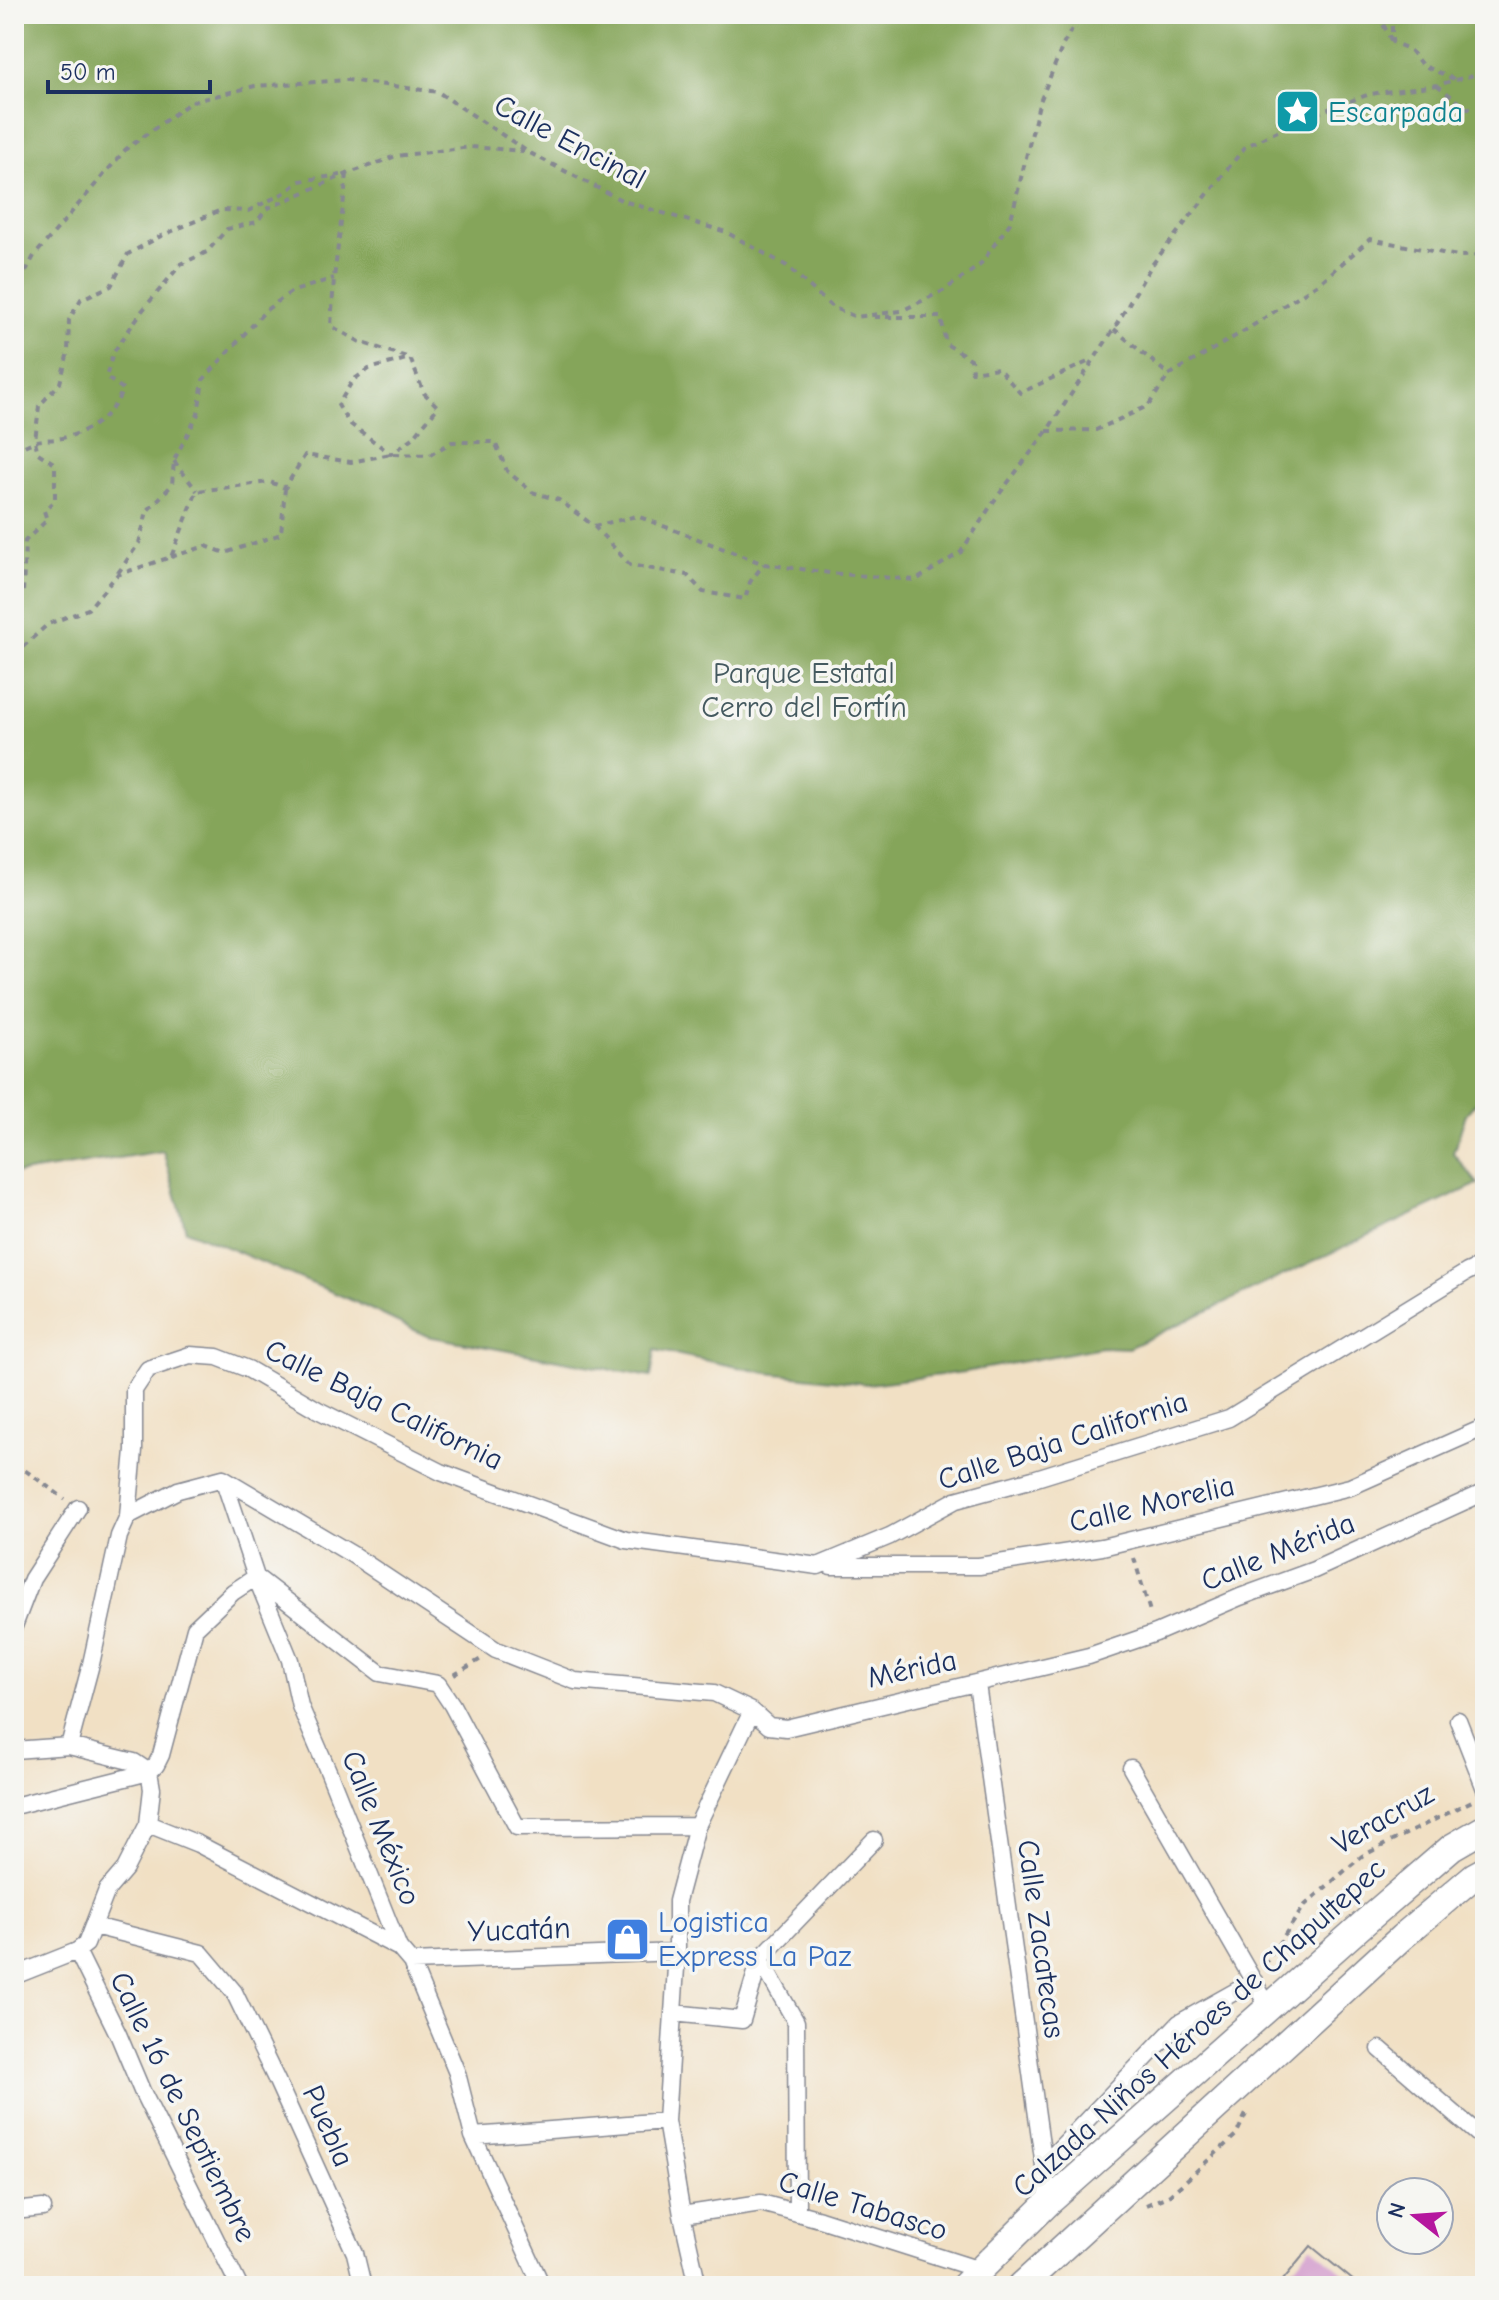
<svg xmlns="http://www.w3.org/2000/svg" width="1499" height="2300" font-family="'Comic Neue',sans-serif">
<style>
.forest{fill:#85a55a;stroke:#506a5c;stroke-width:2}
.building{fill:#d198cb}
.lines{fill:none;stroke-linecap:round;stroke-linejoin:round}
.street-casing{stroke:#868891;stroke-width:19}
.primary-casing{stroke:#868891;stroke-width:29}
.path{stroke:#868891;stroke-width:4;stroke-dasharray:6 6;stroke-linecap:butt}
.street{stroke:#fff;stroke-width:16}
.primary{stroke:#fff;stroke-width:26}
.labels{text-anchor:middle;dominant-baseline:central;stroke-width:7;stroke-linejoin:round;paint-order:stroke}
.culture-label{font-size:30px;fill:#0d838f;stroke:#f6f6f2;text-anchor:start}
.street-label{font-size:30px;fill:#1b2f5e;stroke:#f6f6f2}
.park-label{font-size:30px;fill:#455a60;stroke:#f6f6f2}
.shop-label{font-size:30px;fill:#366cbe;stroke:#f6f6f2;text-anchor:start}
</style>
<rect width="100%" height="100%" fill="#f6f6f2"/>
<filter id="ink" filterUnits="userSpaceOnUse"><feTurbulence type="fractalNoise" baseFrequency=".0125" numOctaves="2"/><feDisplacementMap in="SourceGraphic" scale="16" xChannelSelector="R" yChannelSelector="G"/><feConvolveMatrix kernelMatrix="1 2 1 2 8 2 1 2 1" color-interpolation-filters="sRGB"/></filter>
<filter id="wash" filterUnits="userSpaceOnUse"><feTurbulence type="fractalNoise" baseFrequency=".006" numOctaves="4" result="noise"/><feDisplacementMap in="SourceGraphic" scale="32" xChannelSelector="R" yChannelSelector="G"/><feGaussianBlur stdDeviation="1.8" result="paint"/><feColorMatrix in="noise" values="0 0 0 0 0 0 0 0 0 0 0 0 0 0 0 0 0 1.4 0 .05"/><feComposite in="paint" operator="in"/></filter>
<g filter="url(#wash)">
<rect width="100%" height="100%" fill="#f1e0c4"/>
<path class="forest" d="M14,14H1485V1092L1466,1114L1453,1153L1478,1184L1128,1348L1102,1347L965,1372L868,1384L767,1373L655,1350L651,1377L427,1336L351,1300L186,1230L163,1151L14,1174Z"/>
<g id="blocks">
<path class="building" d="M1311,2246L1360,2286H1278Z"/>
</g>
</g>
<g filter="url(#ink)">
<use href="#blocks" fill-opacity="0" stroke="#868891" stroke-width="2"/>
<g class="lines">
<defs>
<path id="street" d="M223,1478L353,1555L496,1650L575,1681L714,1693L752,1711L769,1726L786,1728L1089,1656L1156,1633L1240,1597L1314,1570L1485,1492
M128,1516L178,1490L223,1478L256,1577L290,1660L300,1706L329,1773L399,1948L411,1962L457,2073L473,2136L542,2286
M831,1566H979L1102,1547L1350,1487L1485,1427
M14,1626L32,1579L78,1508
M977,1684L1049,2202
M1458,1720L1485,1789
M69,1746L91,1664L119,1536L128,1516L134,1450V1390L148,1369L190,1355L217,1357L248,1369L318,1410L441,1472L626,1540L818,1566L890,1536L956,1500L1033,1479L1229,1418L1467,1272L1485,1264
M14,1750L69,1746L134,1762L149,1772L152,1789L148,1824L125,1869L107,1890L86,1944L77,1951L14,1976
M1131,1768L1269,2008
M14,1806L149,1772L156,1765L161,1755L195,1628L233,1592L256,1577L380,1673L438,1684L452,1705L517,1827L697,1826
M148,1824L198,1844L399,1948
M94,1926L201,1953L234,1992L277,2081L355,2253L363,2286
M77,1951L118,2034L142,2091L239,2286
M760,1959L796,2022L797,2213
M411,1962L677,1952
M673,2013L742,2020L760,1959L874,1840
M1380,2049L1485,2140
M473,2136L666,2121
M1044,2165L1179,2023L1254,1981
M14,2211L43,2208
M682,2215L761,2203L820,2219L980,2270
M698,2286L682,2215L666,2121L677,1952V1901L697,1826L752,1711"/>
<path id="primary" d="M964,2286L1049,2202L1372,1916L1452,1847L1485,1828
M1021,2286L1402,1937L1474,1876L1485,1870"/>
</defs>
<use href="#street" class="street-casing"/>
<use href="#primary" class="primary-casing"/>
<path class="path" d="M1378,14L1391,40
M1392,14V42L1409,49L1422,65L1454,79
M1437,85L1466,108H1485
M347,174L334,278L331,326L360,342L410,358L424,393L438,407L413,438L391,454L349,423L338,405L353,380L369,369L410,358
M14,293L34,256L126,149L191,102L255,86L347,80L438,92L528,152L623,201L726,232L787,266L832,307L856,317L901,311L943,291L979,266L1010,223L1039,104L1063,45L1080,14
M874,317H941L946,344L971,359L972,372L998,368L1020,393L1092,360
M1114,329L1169,375
M1047,431L1096,430L1148,406L1169,375L1246,330L1322,281L1370,239L1458,256L1485,255
M14,451C21,448 29,443 37,441C45,439 54,440 62,438C90,432 112,416 123,389L106,377L113,353L142,311L181,264L207,252L227,229L257,222L266,209L347,174L396,156L471,147L524,151
M174,461L197,491
M594,526L630,565L687,575L703,592L745,599L750,582L764,564
M171,557L206,546L225,553L281,534L285,488
M118,573L139,543L147,511L172,485L174,460L198,414L203,380L266,310L291,292L334,278
M14,598L23,593L25,541L47,520L44,511L55,501V464L38,453L35,441L39,406L60,383L68,352L69,320L81,299L111,286L128,254L161,236L221,210L248,211L286,192L300,181L341,175
M14,655L48,624L88,609L117,575L171,557L197,491L270,482L285,488L305,455L351,462L391,454L430,455L452,442H495L507,471L532,492L559,500L594,526L637,516L764,564L830,573L916,580L961,552L994,501L1047,431L1114,329L1151,266L1245,147L1304,118L1370,94L1437,85L1485,72
M14,1466L26,1471L65,1499
M1134,1558L1151,1615
M454,1675L481,1659
M1264,1965L1305,1905L1362,1856L1472,1801
M1146,2205L1170,2195L1236,2135L1246,2114"/>
<use href="#street" class="street"/>
<use href="#primary" class="primary"/>
</g>
</g>
<defs>
<symbol id="sight-square" viewBox="-11 -11 22 22"><rect x="-9" y="-9" width="18" height="18" rx="4" fill="#0f9aa8" stroke="#f6f6f2"/><path d="M0-6L1.8-2.2L6-1.7L2.9 1.2L3.7 5.4L0 3.3L-3.7 5.4L-2.9 1.2L-6-1.7L-1.8-2.2Z" fill="#fff"/></symbol>
<symbol id="shop-square" viewBox="-11 -11 22 22"><rect x="-9" y="-9" width="18" height="18" rx="4" fill="#3f7fe0" stroke="#f6f6f2"/><path d="M-5-2.5h2.3a2.7 3.5 0 0 1 5.4 0H5L5.5 6h-11ZM-1.5-2.5h3a1.5 2.3 0 0 0-3 0Z" fill="#fff"/></symbol>
</defs>
<g fill-rule="evenodd">
<use href="#sight-square" x="1272" y="86" width="51" height="51"/>
<use href="#shop-square" x="602" y="1914" width="51" height="51"/>
</g>
<g class="labels">
<g class="culture-label">
<text x="1328" y="112">Escarpada</text>
</g>
<g class="street-label">
<text transform="translate(570 142) rotate(28)">Calle Encinal</text>
<text transform="translate(384 1405) rotate(26)">Calle Baja California</text>
<text transform="translate(1063 1441) rotate(-18)">Calle Baja California</text>
<text transform="translate(1152 1504) rotate(-13)">Calle Morelia</text>
<text transform="translate(1278 1552) rotate(-22)">Calle Mérida</text>
<text transform="translate(912 1669) rotate(-12)">Mérida</text>
<text transform="translate(1383 1819) rotate(-30)">Veracruz</text>
<text transform="translate(381 1828) rotate(68)">Calle México</text>
<text transform="translate(519 1930) rotate(-2)">Yucatán</text>
<text transform="translate(1041 1939) rotate(82)">Calle Zacatecas</text>
<text transform="translate(1199 2028) rotate(-42)">Calzada Niños Héroes de Chapultepec</text>
<text transform="translate(183 2107) rotate(64)">Calle 16 de Septiembre</text>
<text transform="translate(328 2126) rotate(66)">Puebla</text>
<text transform="translate(863 2206) rotate(17)">Calle Tabasco</text>
</g>
<g class="park-label">
<text x="804" y="673">Parque Estatal<tspan x="804" dy="34">Cerro del Fortín</tspan></text>
</g>
<g class="shop-label">
<text x="658" y="1922">Logistica<tspan x="658" dy="34">Express La Paz</tspan></text>
</g>
</g>
<rect width="1499" height="2300" fill="none" stroke="#f6f6f2" stroke-width="48"/>
<g transform="translate(1415 2216) rotate(287)"><circle r="38" fill="#f6f6f2" stroke="#9ea6b7" stroke-width="2"/>
<path d="M0-6L14 30L0 20L-14 30Z" fill="#b5179e"/>
<text y="-12" font-size="22" font-weight="bold" text-anchor="middle" fill="#1b2f5e">N</text>
</g>
<path d="M48 80v12h162v-12" fill="none" stroke="#1b2f5e" stroke-width="4"/>
<text x="60" y="80" font-size="24" fill="#1b2f5e" stroke="#f6f6f2" stroke-width="6" paint-order="stroke">50 m</text>
</svg>
